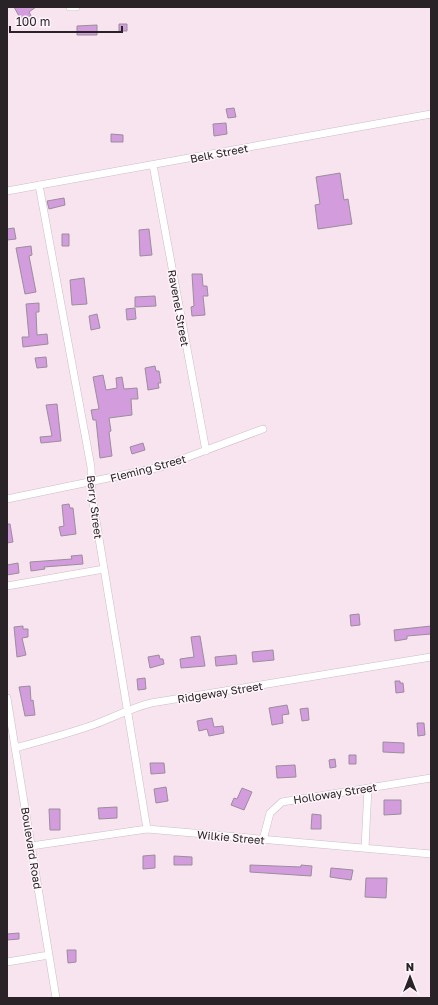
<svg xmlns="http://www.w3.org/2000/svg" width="438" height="1005" font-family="'Golos Text',sans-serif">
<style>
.building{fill:#d39cdc;stroke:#9a8e9c}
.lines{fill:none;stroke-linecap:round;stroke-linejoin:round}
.minor-casing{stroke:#cebcc6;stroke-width:8}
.minor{stroke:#fff;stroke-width:7}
.labels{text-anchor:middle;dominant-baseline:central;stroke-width:3;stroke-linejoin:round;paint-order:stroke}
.street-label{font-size:11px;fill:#292226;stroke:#fdf5f9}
</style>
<rect width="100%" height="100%" fill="#f7e4ef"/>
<path class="building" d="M14,7H36L29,12L33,19L24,25Z
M119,24H127V31H119Z
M97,25V35H77V26Z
M234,108L236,117L228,118L226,109Z
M226,123L227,134L214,136L213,124Z
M111,134L123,135V142H111Z
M340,173L344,200L348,199L352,224L318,229L315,205L320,204L316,177Z
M64,198L65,205L49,209L47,201Z
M14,228L16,239L7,240V229Z
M149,229L152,255L140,256L139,230Z
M62,234H69V246H62Z
M31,246L32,255L29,256L36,292L25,294L16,248Z
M192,274H202L203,286H207L208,296H203L205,315L192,316L191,307L194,306Z
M84,278L87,304L72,305L70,280Z
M155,296L156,306L135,307V297Z
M39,303V312H36L37,335L47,334L48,344L23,347L22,337H29L26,304Z
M135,308L136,319L127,320L126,309Z
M97,314L100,328L91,330L89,316Z
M46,357L47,367L37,368L35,358Z
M155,366L156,371H159L161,383H158L159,388L148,390L145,368Z
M103,375L106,390L117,388L116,378L122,377L124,389L137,388L138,399H131L132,415L109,418L111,431L109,432L112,456L100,458L96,420H93L91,410L99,409L93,377Z
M57,404L61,441L41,443L40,437L52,436L46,405Z
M143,443L145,450L132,454L130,447Z
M69,504L70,508H73L76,534L61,536L59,527L64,526L62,505Z
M7,524H10L13,542L7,543Z
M82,555L83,564L44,567L45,569L31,571L30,562L72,559L71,556Z
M18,563L19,573L7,575V565Z
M359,614L360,625L351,626L350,615Z
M23,626V629H28V637L22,638L26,655L17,657L14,627Z
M431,626V634L407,636V639L395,641L394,630Z
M200,636L205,666L181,668L180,659L194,657L191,637Z
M273,650L274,660L253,662L252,652Z
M159,655L160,659H163L164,664L150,668L148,657Z
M236,655L237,664L216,666L215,657Z
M145,678L146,689L138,690L137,679Z
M395,681H400V683H403L404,692L396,693Z
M30,686L31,701L33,700L35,715L25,716L19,687Z
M287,705L289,714L282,715L283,723L272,725L269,708Z
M308,708L309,720L302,721L300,709Z
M212,718L214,727L223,726L224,733L209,736L207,729L199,731L197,721Z
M417,723H424L425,735L418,736Z
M383,742L404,743V753L383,752Z
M349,755H356V764H349Z
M335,759L336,767L330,768L329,760Z
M150,763H164L165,773L151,774Z
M295,765L296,777L277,778L276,766Z
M166,787L168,801L156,803L154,789Z
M242,788L252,792L244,810L231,805L234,798L237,799Z
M384,800H401V814L384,815Z
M117,807V818L99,819L98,808Z
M49,809H60V830H50Z
M312,814L321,815V829H311Z
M155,855V868L143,869V856Z
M174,856L192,857V865H174Z
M250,865L301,867V865L312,866L311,876L250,872Z
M331,868L353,870L351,880L330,877Z
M366,878H387L386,898L365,897Z
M19,933V939L7,940V934Z
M67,950H76V962L68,963Z"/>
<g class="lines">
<defs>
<path id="minor" d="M70,7H76
M153,165L206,451
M39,185L91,467L92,496L147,829
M7,191L431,114
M7,499L161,467L263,429
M7,586L104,569
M7,698L56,998
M15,748C41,741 67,734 93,725C112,718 131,708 151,703L431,657
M263,840L270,813L282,802L431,778
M31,846L147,829L431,854
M365,848L368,788
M7,962L49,955"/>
</defs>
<use href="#minor" class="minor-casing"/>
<use href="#minor" class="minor"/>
</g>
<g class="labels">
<g class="street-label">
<text transform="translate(219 153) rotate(-11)">Belk Street</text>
<text transform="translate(179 308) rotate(80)">Ravenel Street</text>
<text transform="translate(148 468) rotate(-15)">Fleming Street</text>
<text transform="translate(95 507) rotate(83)">Berry Street</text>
<text transform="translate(220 692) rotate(-9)">Ridgeway Street</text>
<text transform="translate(335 793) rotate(-9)">Holloway Street</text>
<text transform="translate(231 837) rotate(5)">Wilkie Street</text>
<text transform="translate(32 848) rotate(81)">Boulevard Road</text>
</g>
</g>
<rect width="438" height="1005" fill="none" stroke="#292226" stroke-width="16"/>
<g transform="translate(410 977)" stroke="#fdf5f9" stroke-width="3" paint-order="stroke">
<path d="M0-3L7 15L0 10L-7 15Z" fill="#292226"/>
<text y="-6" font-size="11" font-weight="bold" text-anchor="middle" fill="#292226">N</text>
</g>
<path d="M10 26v6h112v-6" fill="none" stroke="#292226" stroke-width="2"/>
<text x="16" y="26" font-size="12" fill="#292226" stroke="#fdf5f9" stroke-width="3" paint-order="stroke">100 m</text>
</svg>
